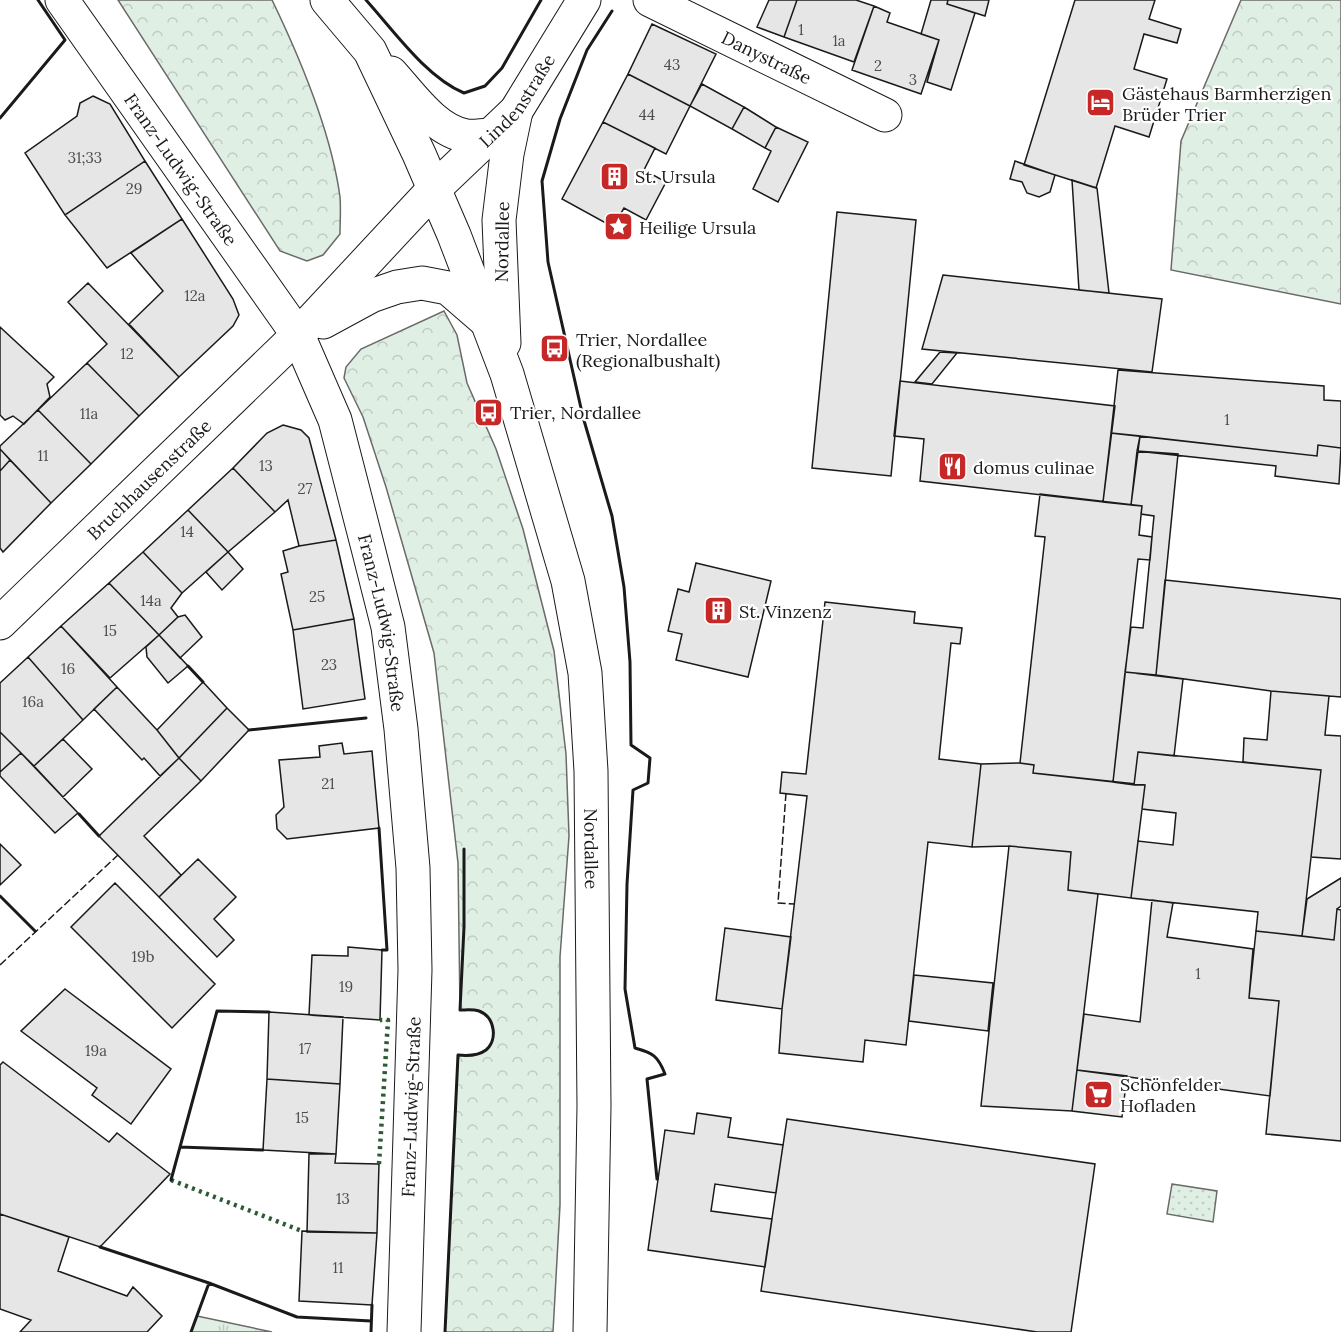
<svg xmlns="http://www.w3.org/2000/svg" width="1341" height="1332" font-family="Lora,serif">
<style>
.grass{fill:url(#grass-tufts);stroke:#6a6a6a;stroke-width:1.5}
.park{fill:url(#park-crowns);stroke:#6a6a6a;stroke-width:1.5}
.garden{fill:url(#garden-dots);stroke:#6a6a6a;stroke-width:1.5}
.building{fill:#e6e6e6;stroke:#1a1a1a;stroke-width:1.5}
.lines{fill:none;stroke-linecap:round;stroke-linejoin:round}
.minor-casing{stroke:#1a1a1a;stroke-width:35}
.major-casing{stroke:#1a1a1a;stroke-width:35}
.minor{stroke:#fff;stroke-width:33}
.major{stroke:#fff;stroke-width:33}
.hedge{stroke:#2b5a34;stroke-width:4.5;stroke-dasharray:3 4.5;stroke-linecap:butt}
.fence{stroke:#1a1a1a;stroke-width:1.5;stroke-dasharray:8 3;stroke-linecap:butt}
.wall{stroke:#1a1a1a;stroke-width:3}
.labels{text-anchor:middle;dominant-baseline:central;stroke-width:4.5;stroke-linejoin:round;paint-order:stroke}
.number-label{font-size:15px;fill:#4d4d4d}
.street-label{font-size:18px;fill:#1a1a1a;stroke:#fff}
.poi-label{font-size:18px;fill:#1a1a1a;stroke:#fff;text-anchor:start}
</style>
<defs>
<pattern id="grass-tufts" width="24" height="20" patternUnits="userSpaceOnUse" patternTransform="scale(1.5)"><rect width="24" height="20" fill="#e0efe3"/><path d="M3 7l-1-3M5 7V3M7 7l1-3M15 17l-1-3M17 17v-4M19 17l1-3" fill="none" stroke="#c0ccc2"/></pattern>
<pattern id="park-crowns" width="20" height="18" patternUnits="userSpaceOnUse" patternTransform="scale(1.5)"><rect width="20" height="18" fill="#e0efe3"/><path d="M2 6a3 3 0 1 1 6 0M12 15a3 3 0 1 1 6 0" fill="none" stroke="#c0ccc2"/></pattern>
<pattern id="garden-dots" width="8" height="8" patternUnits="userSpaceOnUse" patternTransform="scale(1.5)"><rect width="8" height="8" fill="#e0efe3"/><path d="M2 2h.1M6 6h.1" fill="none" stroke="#c0ccc2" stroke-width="1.8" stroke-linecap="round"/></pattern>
</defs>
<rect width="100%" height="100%" fill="#fff"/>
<path class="grass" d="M197,1316L272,1332H191Z"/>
<path class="park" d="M118,0H272C301,60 331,131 340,197C341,209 340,222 340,234L323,255L307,261L280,251Z
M1241,0H1341V304L1171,270L1181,141Z
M444,311L457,335L467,383L496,449L523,529L554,651L566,754L569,836L560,957V1205L553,1332H445L458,1055C467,1056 478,1056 486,1050C498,1040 495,1017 479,1011C473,1009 466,1010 460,1010L458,863L434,653L386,487L363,417L344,378L346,367L361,349Z"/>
<path class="garden" d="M1172,1184L1217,1191L1213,1222L1167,1214Z"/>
<path class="building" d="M769,0H797L784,37L757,27Z
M797,0H856L874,6L854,62L784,37Z
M931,0H948L947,4L975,13L951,90L927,82L939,40L921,34Z
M948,0H989L985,16L947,4Z
M1075,0H1155L1149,19L1181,29L1177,43L1144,34L1134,69L1167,79L1149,137L1115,126L1096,188L1024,165Z
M874,6L890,13L887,22L939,40L921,94L852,70Z
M652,24L716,54L690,106L628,74Z
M628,74L690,106L666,154L603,122Z
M702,84L744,107L732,129L690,106Z
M93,96L110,104L145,161L65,215L25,153L77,116L80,103Z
M744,107L776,127L765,148L732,129Z
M603,122L655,148L644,170L666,182L646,220L624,208L613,227L562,199Z
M776,127L808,142L778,202L753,189L771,151L765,148Z
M145,161L182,219L107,268L65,215Z
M1015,161L1055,175L1050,192L1039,197L1027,193L1022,182L1010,179Z
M1072,180L1097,188L1109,293L1079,290Z
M837,212L916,220L891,476L812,468Z
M182,219L233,299L239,315L233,326L179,377L129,324L163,291L131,253Z
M943,275L1162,299L1152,372L922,349Z
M88,283L179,377L139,416L87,363L107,344L68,302Z
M0,327L54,377L47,384L50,397L24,424L13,416L5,420L0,415Z
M940,352L957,353L932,384L915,382Z
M87,363L139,416L91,464L38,410Z
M1118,370L1324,386V400L1341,401V448L1318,445L1317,456L1111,433Z
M900,381L1115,406L1103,502L920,481L924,439L894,436Z
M38,410L91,464L51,503L0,449V446Z
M283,425L301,430L309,438L336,540L299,546L288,500L275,512L233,468L267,433Z
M1111,433L1140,436L1131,505L1103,502Z
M1140,436L1317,456L1318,445L1341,448L1339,484L1275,476L1276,466L1137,451Z
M0,449L10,460L0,471Z
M1137,451L1178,454L1156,675L1125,672L1131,627L1143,628L1154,516L1141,514L1142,506L1131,505Z
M10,460L51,503L3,552L0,548V471Z
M233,468L275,512L228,552L188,510Z
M1040,494L1142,506L1139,535L1152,537L1150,560L1138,559L1113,782L1033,773L1034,765L1020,763L1045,537L1035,536Z
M188,510L228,552L182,593L143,552Z
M336,540L354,619L293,630L281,574L288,572L283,551L299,546Z
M143,552L182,593L171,608L178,617L159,635L109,583Z
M228,552L243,569L222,590L206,572Z
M696,563L771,581L748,677L676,660L682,634L668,631L678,589L689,592Z
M1165,580L1341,599V697L1271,691L1156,675Z
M109,583L159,635L110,678L61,626Z
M825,602L915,612L914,623L962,628L960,644L951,643L939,759L981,764L972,847L928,842L906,1045L865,1040L863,1062L779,1053L782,1009L807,796L780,793L782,772L806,774Z
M185,615L202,637L180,658L159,635L178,617Z
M354,619L365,699L303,709L293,630Z
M61,626L117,687L83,720L28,657Z
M159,635L188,666L168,683L147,657L146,647Z
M28,657L83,720L34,766L0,732V683Z
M1125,672L1183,679L1174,756L1138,752L1134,785L1113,782Z
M203,682L227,708L179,758L157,730Z
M117,687L157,730L179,758L160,776L144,758L142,760L94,709Z
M1271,691L1329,696L1325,735L1341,736V859L1311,857L1321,770L1243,762L1244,738L1267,740Z
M227,708L249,730L201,781L179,758Z
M0,732L21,753L0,772Z
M63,739L92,769L63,797L34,766Z
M342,743L344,754L372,751L379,828L287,839L277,829L276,815L284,807L279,760L320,757L319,746Z
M1138,752L1321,770L1302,936L1256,931L1258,912L1131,898L1138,841L1173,845L1176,813L1142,809L1145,785H1134Z
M21,753L78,813L55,833L0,776V772Z
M179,758L201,781L144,836L181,875L159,897L99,836Z
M1020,763L1034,765L1033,773L1145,785L1131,898L1068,890L1071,852L1009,846L972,847L981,764Z
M0,844L21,865L0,885Z
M1009,846L1071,852L1068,890L1098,894L1072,1111L981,1106Z
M198,859L236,897L214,919L234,940L217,957L159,897Z
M1341,878V906L1337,909L1334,940L1302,936L1307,899Z
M115,883L215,984L172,1028L71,927Z
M1152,900L1173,903L1167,937L1253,949L1249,998L1279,1001L1270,1096L1077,1070L1084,1014L1140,1022Z
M1337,909L1341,910V1141L1266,1134L1279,1001L1249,998L1256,931L1334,940Z
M725,928L791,937L782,1009L716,1000Z
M348,947L382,950L380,1020L309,1015L312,955L348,956Z
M914,975L993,983L988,1031L909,1021Z
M65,989L171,1069L131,1124L92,1095L97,1088L21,1031Z
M269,1012L343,1017L340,1084L267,1079Z
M3,1062L109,1142L117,1133L170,1174L100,1247L0,1214V1065Z
M1077,1070L1127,1076L1122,1117L1072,1111Z
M267,1079L340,1084L336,1154L263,1150Z
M697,1113L731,1118L728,1137L783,1145L776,1193L715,1184L711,1211L772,1219L765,1267L648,1250L665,1130L694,1134Z
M787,1119L1095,1164L1071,1332H1037L761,1291Z
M309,1154H336L335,1163L379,1164L377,1233L307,1232Z
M0,1214L69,1237L58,1271L127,1296L133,1287L162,1316L147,1332H20L31,1320L0,1309Z
M302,1231L377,1233L372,1305L299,1301Z"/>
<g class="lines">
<defs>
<g id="minor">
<path id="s1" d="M62,0L298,335L335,420L368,548L388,627L401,729L413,868L415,970L404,1332"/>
<path id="s2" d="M650,0L885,115"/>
<path d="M323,322L371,296L397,287L422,283L448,288L485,320"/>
<path id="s3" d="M0,623L298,335L434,189"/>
</g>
<g id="major">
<path id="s4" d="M327,0L370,51L419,154L454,235L507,374L568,581L585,673L591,771L594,1106L590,1332"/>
<path d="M391,73C411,95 436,132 467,136C474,137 483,135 491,135"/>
<path id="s5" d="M434,189L516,111L584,0"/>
<path d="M504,343L499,220L507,154L516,111"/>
</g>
</defs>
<use href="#minor" class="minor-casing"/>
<use href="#major" class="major-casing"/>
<use href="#minor" class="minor"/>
<use href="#major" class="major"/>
<path class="hedge" d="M379,1164L388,1020H380
M171,1180L302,1231"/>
<path class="fence" d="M786,793L778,903L795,904
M0,965L118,855"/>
<path class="wall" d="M366,0C394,31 426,77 464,93L485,86L502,68L541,0
M612,11L587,50L560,119L542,181L548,262L583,417L612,516L624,587L630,662L631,745L650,758L648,783L633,790L627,884L625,989L635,1048C653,1053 658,1056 665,1074L647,1079L657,1179
M0,118L65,40L38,0
M188,666L203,682
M249,730L366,718
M79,814L99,836
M379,828L387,950H382
M0,896L35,931
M460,1010L464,927V849
M180,1147L217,1011L269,1012
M171,1180L180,1147L263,1150
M100,1247L209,1283L297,1317L371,1321
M191,1332L209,1283
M371,1332L372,1305
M445,1332L458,1055C467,1056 478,1056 486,1050C498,1040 495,1017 479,1011C473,1009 466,1010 460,1010"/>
</g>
<defs>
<symbol id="hotel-square" viewBox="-11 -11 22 22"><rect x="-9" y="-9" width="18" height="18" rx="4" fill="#c62828" stroke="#fff"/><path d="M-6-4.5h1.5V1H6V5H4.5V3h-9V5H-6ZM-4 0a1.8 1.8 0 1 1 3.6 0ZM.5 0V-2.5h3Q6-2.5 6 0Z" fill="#fff"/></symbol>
<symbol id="building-square" viewBox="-11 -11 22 22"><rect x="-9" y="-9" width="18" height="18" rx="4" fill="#c62828" stroke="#fff"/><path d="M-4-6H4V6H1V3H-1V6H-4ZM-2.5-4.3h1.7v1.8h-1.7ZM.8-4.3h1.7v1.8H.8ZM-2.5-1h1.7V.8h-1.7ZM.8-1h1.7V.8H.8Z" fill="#fff"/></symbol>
<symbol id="sight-square" viewBox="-11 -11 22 22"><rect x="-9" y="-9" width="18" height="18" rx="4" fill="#c62828" stroke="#fff"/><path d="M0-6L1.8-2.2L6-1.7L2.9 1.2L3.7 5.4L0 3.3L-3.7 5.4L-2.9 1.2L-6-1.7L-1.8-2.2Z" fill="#fff"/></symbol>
<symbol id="bus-square" viewBox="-11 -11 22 22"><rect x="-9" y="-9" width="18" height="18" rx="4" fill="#c62828" stroke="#fff"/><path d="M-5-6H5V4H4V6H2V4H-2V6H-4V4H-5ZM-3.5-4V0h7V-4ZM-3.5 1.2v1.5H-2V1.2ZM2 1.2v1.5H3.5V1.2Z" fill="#fff"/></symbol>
<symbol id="restaurant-square" viewBox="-11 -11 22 22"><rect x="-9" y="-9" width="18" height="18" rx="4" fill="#c62828" stroke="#fff"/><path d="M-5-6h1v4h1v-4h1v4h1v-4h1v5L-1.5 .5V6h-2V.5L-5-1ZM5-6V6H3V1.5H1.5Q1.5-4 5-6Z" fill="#fff"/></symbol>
<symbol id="supermarket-square" viewBox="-11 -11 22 22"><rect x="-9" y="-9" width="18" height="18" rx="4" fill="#c62828" stroke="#fff"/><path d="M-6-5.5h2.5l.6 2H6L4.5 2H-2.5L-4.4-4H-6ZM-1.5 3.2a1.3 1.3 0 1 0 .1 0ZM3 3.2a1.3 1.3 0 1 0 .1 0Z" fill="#fff"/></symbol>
</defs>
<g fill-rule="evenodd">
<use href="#hotel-square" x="1084" y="86" width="33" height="33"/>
<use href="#building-square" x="598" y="160" width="33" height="33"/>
<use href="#sight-square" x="602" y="210" width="33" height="33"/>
<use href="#bus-square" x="538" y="332" width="33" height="33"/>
<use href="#bus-square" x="472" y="396" width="33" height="33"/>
<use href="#restaurant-square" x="936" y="450" width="33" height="33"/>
<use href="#building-square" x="702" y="594" width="33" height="33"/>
<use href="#supermarket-square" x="1082" y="1078" width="33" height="33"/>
</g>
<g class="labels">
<g class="number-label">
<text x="801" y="29">1</text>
<text x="839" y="40">1a</text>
<text x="672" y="64">43</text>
<text x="878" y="65">2</text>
<text x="913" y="79">3</text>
<text x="647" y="114">44</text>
<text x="85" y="157">31;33</text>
<text x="134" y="188">29</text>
<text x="195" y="295">12a</text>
<text x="127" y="353">12</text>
<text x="89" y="413">11a</text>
<text x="1227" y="419">1</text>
<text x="43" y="455">11</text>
<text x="266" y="465">13</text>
<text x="305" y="488">27</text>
<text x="187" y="531">14</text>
<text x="317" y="596">25</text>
<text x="151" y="600">14a</text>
<text x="110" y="630">15</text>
<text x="329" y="664">23</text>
<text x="68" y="668">16</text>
<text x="33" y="701">16a</text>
<text x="328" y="783">21</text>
<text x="143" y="956">19b</text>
<text x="1198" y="973">1</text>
<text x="346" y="986">19</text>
<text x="305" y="1048">17</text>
<text x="96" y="1050">19a</text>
<text x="302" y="1117">15</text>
<text x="343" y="1198">13</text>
<text x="338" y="1267">11</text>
</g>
<g class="street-label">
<text stroke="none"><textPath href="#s2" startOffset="130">Danystraße</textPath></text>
<text stroke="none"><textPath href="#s5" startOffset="122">Lindenstraße</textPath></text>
<text stroke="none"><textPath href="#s1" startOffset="207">Franz-Ludwig-Straße</textPath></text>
<text transform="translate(502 242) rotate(-89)">Nordallee</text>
<text stroke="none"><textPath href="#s3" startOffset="207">Bruchhausenstraße</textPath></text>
<text stroke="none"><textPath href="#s1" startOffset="711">Franz-Ludwig-Straße</textPath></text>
<text stroke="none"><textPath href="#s4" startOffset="903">Nordallee</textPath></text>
<text transform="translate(411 1107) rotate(-88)">Franz-Ludwig-Straße</text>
</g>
<g class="poi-label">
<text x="1122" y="93">Gästehaus Barmherzigen<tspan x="1122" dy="21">Brüder Trier</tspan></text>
<text x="635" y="176">St. Ursula</text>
<text x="639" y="227">Heilige Ursula</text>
<text x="576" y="339">Trier, Nordallee<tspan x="576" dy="21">(Regionalbushalt)</tspan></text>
<text x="510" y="412">Trier, Nordallee</text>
<text x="973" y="467">domus culinae</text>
<text x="739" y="611">St. Vinzenz</text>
<text x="1120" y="1084">Schönfelder<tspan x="1120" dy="21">Hofladen</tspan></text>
</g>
</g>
</svg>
